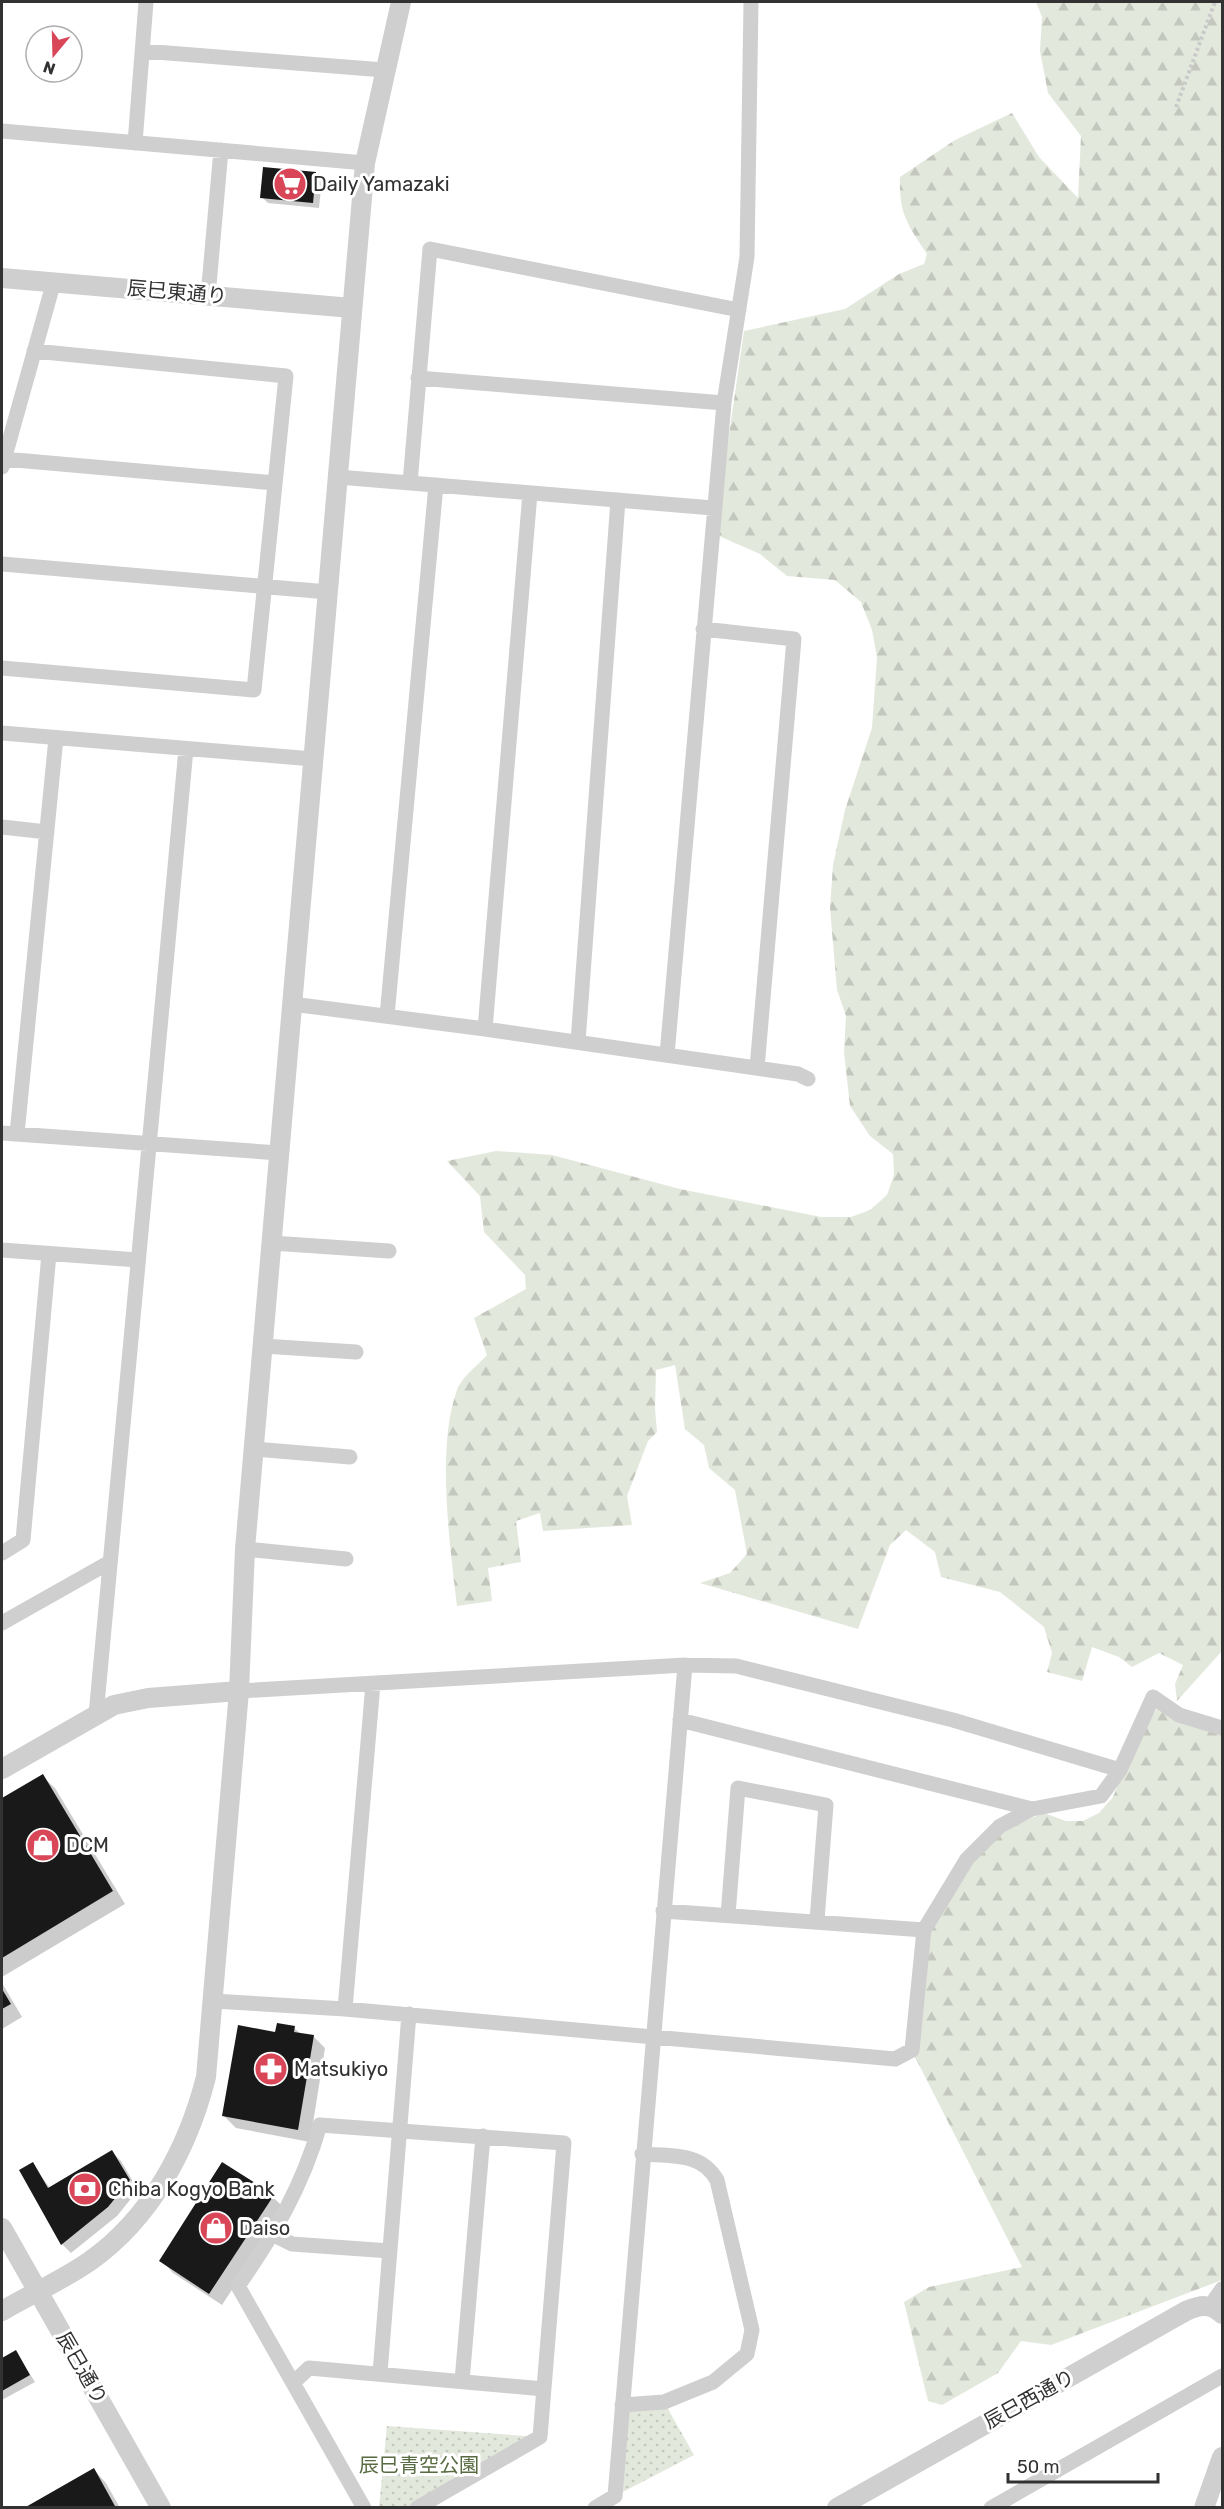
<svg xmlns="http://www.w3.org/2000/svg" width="1224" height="2509" font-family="Rubik,'Noto Sans JP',sans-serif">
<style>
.green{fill:url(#green-dots)}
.forest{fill:url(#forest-firs)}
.shadow{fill:#0003}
.building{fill:#191919}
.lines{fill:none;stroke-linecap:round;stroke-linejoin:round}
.path{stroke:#c9c9c9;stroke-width:4;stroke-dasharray:3 3;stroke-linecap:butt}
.minor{stroke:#cfcfcf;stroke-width:15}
.tertiary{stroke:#cfcfcf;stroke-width:20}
.labels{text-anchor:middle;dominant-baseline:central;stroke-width:6;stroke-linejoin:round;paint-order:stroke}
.poi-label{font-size:20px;fill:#323232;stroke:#fff;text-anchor:start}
.street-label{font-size:20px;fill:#323232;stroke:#fff}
.park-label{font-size:20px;fill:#586b42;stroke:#fff}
</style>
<defs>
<pattern id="green-dots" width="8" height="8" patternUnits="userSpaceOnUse" patternTransform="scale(1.5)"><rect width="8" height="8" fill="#e3e8dc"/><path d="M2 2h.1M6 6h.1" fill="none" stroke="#c3c7bd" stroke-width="1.8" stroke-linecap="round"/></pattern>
<pattern id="forest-firs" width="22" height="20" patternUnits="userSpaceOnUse" patternTransform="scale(1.5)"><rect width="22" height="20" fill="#e3e8dc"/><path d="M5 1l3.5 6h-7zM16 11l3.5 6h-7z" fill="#c3c7bd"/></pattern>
</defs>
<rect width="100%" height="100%" fill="#fff"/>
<path class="green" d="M664,2402L694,2455L615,2496L622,2405Z
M387,2426L540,2437L417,2507L379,2508Z"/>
<path class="forest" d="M1036,2H1222V1651L1177,1701L1175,1684L1183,1665L1159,1653L1132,1667L1119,1657L1092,1647L1082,1681L1047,1672L1052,1653L1044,1627L1000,1592L941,1577L935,1552L906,1530L890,1545L858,1629L700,1583L730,1573L747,1554L735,1490L709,1468L704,1445L685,1429L675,1365L656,1370L655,1409L657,1432L648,1441L627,1496L632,1525L543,1531L540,1513L516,1521L521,1562L488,1568L492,1601L457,1606C450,1546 436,1447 457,1390C461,1378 478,1365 487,1355L474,1318L526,1289L525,1275L484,1232L480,1196L447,1161L496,1151L552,1155L680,1189L821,1217H851L870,1210L887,1195L894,1175L893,1154L870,1136L850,1106L844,1052L846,1016L837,990L830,908L833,865L845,810L872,728L877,657L872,630L861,602L835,580L787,576L760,554L717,535L719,504L744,331L845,309L899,274L924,264L927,254C907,223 899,215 900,177L955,140L1012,113L1039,157L1078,198L1081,136L1048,93L1040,51L1042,17Z
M1157,1708L1180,1720L1222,1735V2280L1051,2345L1021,2341L998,2373L942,2405L928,2401L904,2302L929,2287L1022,2267L913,2053L931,1933L954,1883L993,1838L1014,1825L1044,1813L1066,1821H1083L1099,1813L1113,1797L1134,1745Z"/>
<path class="shadow" d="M316,173L322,179L319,208L268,203L262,197Z
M42,1776L55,1788L125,1904L2,1977V1800Z
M2,1983L22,2017L2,2029Z
M294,2028L301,2034L313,2036L325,2048L310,2142L236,2128L224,2116Z
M112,2152L121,2161L138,2190L117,2216L71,2253L62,2244L21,2171L32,2164L50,2188Z
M273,2197L285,2209L222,2305L173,2273L161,2260Z
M16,2352L35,2382L2,2400V2360Z
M94,2470L106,2483L120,2508H27Z"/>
<path class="building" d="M263,167L316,172L313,203L260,198Z
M43,1774L113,1891L2,1958V1798Z
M2,1989L11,2004L2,2009Z
M277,2023L295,2026L294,2032L314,2035L298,2130L222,2116L238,2025L275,2032Z
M112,2150L130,2180L108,2207L61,2245L19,2170L33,2162L48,2188Z
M222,2162L274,2195L209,2294L159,2261Z
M16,2350L30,2375L2,2391V2358Z
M94,2468L116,2508H24Z"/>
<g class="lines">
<path class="path" d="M1176,107L1215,2"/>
<path class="minor" d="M143,51L384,70
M2,131L365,163
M135,143L146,2
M208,296L221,150
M418,378L724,403
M4,459L275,483
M2,467L54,281
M338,477L713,508
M410,483L430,249L739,310
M2,564L328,592
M703,629L794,639L757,1068
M2,668L254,690L286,376L34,351
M2,733L313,759
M2,827L47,832
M292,1004L485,1029L798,1074L808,1079
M387,1016L436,485
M485,1029L530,493
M578,1042L618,500
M667,1055L724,403L747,257L751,2
M2,1133L279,1153
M17,1134L56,738
M272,1243L389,1251
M2,1250L138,1260
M263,1346L356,1352
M254,1449L350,1457
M245,1549L346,1559
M2,1553L23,1540L49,1254
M2,1623L110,1562
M239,1691L685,1665L736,1666L953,1720L1120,1770
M96,1715L186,749
M680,1720L1032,1809
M663,1911L924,1930
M728,1915L738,1788L826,1805L817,1920
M213,2001L345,2009L895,2059L912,2050L924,1930L967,1859L1000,1826L1032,1809L1101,1796L1120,1770L1153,1697L1179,1715L1222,1728
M345,2009L373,1684
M274,2235L292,2244L390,2251
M1210,2306L1222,2289
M380,2373L409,2014
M462,2381L483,2136
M293,2383L309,2368L544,2389
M622,2405L664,2402L713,2382L747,2354L752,2330L717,2180C701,2152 671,2156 642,2154
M364,2508L238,2286C275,2233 302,2187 320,2125L564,2143L540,2437L417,2508
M595,2508L615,2496L685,1665
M991,2508L1222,2376"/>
<path class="tertiary" d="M2,278L352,308
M2,1769L114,1705L148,1698L239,1691
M2,2228L161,2508
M2,2311C31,2294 63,2280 90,2261C151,2218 188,2148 206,2077L239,1691L245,1549L365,163L401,2
M837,2508L1186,2311C1200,2305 1210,2303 1222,2314
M1204,2508L1222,2457"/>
</g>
<defs>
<symbol id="supermarket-disc" viewBox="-11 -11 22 22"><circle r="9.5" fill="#d84658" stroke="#fff"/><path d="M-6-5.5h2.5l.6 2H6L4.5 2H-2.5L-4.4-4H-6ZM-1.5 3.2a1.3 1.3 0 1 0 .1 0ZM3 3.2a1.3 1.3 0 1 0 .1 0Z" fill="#fff"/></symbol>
<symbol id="shop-disc" viewBox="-11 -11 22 22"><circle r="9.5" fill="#d84658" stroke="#fff"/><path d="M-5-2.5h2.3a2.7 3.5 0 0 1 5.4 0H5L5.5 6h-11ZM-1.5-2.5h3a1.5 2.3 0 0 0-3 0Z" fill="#fff"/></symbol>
<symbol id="pharmacy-disc" viewBox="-11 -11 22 22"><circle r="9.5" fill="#d84658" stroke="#fff"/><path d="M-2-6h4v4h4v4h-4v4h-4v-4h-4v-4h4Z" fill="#fff"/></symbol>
<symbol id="bank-disc" viewBox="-11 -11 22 22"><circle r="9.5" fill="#d84658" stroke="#fff"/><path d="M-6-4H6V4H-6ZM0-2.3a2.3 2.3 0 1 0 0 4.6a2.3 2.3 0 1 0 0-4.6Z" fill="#fff"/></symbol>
</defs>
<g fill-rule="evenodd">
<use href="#supermarket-disc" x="271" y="165" width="38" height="38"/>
<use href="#shop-disc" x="24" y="1826" width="38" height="38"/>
<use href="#pharmacy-disc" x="252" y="2050" width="38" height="38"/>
<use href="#bank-disc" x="66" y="2170" width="38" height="38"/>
<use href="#shop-disc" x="197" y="2209" width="38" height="38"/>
</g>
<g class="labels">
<g class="poi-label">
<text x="313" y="184">Daily Yamazaki</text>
<text x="66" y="1845">DCM</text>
<text x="294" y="2069">Matsukiyo</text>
<text x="108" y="2189">Chiba Kogyo Bank</text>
<text x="239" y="2228">Daiso</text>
</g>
<g class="street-label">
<text transform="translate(177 292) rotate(5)">辰巳東通り</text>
<text transform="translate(82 2368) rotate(60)">辰巳通り</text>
<text transform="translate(1029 2399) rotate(-29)">辰巳西通り</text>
</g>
<g class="park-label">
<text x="419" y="2465">辰巳青空公園</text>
</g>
</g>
<rect width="1224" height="2509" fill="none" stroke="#323232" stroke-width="6"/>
<g transform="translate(54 54) rotate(199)"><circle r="28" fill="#ffffff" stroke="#adadad" stroke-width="1.5"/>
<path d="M0-4.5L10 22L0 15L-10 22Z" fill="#d84658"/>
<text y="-9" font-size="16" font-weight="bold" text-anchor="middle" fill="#323232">N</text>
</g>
<path d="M1008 2473v9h150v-9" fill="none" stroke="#323232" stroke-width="3"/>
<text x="1017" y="2473" font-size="18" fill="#323232" stroke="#ffffff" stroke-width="4.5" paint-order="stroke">50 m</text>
</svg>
